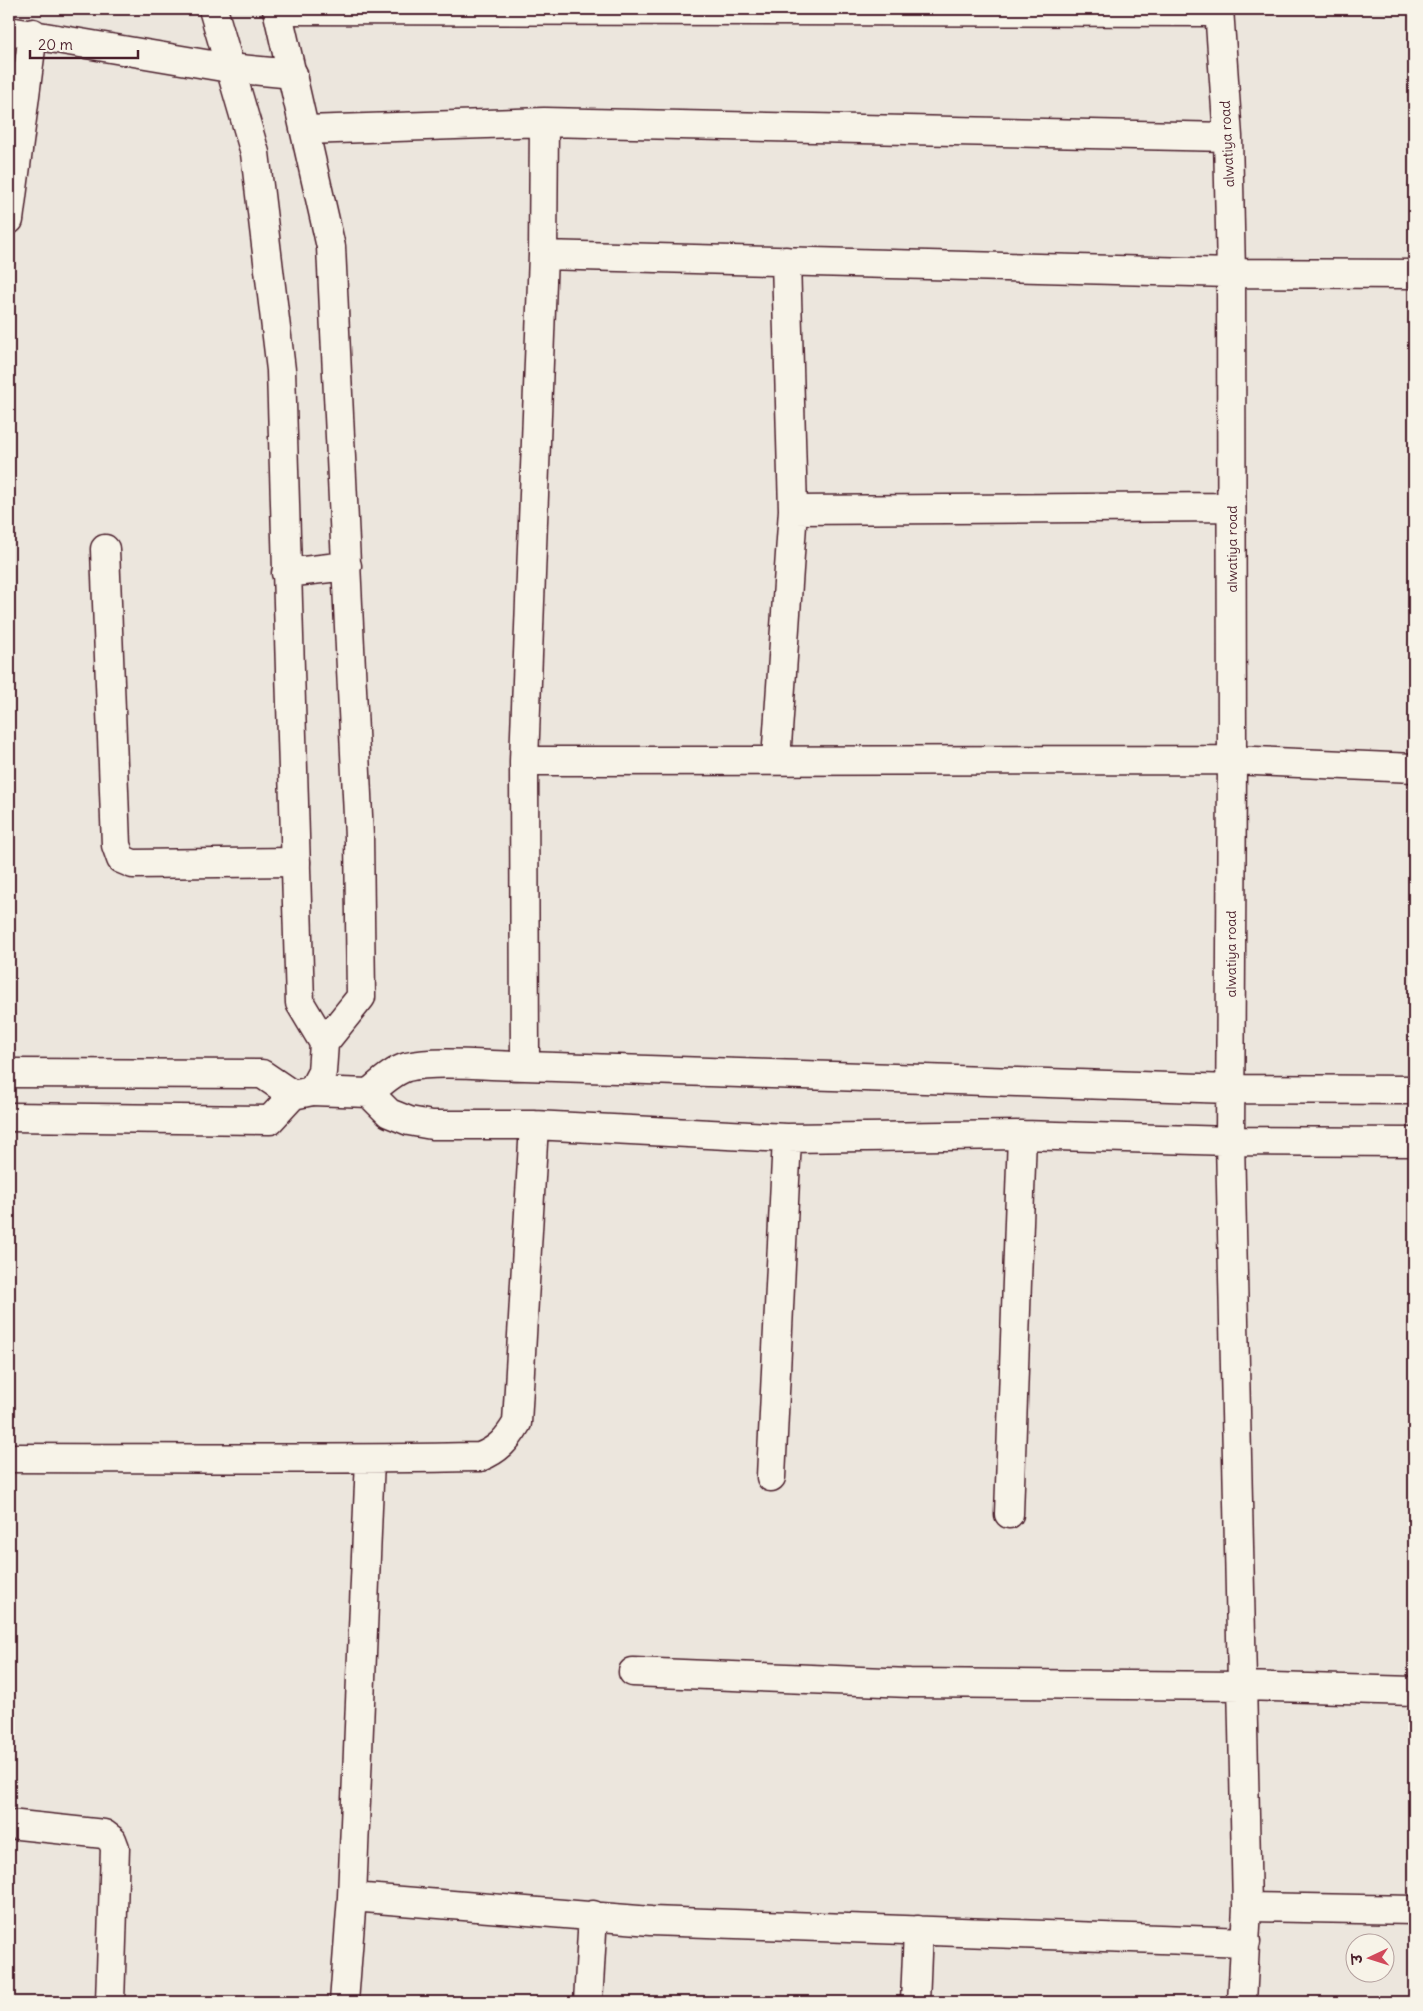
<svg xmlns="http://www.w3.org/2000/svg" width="1423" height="2011" font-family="Delius,'Playpen Sans Deva',sans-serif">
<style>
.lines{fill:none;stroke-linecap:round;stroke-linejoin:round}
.minor-casing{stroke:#4a1f2b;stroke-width:31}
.major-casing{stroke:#4a1f2b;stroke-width:31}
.minor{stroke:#f7f3e8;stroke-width:28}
.major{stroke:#f7f3e8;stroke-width:28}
.labels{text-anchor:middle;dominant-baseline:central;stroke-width:4.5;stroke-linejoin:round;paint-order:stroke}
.street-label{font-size:14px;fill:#4a1f2b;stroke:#f7f3e8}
</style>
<rect width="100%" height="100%" fill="#ece6dd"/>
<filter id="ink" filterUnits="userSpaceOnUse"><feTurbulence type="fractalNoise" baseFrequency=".02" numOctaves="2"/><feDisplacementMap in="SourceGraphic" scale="10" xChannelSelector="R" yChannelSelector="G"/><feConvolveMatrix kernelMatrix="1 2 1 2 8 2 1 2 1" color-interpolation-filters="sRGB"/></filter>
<g filter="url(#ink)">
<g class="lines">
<defs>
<path id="minor" d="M1219,9L1228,137L1231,273L1232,760L1230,1141L1247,1907L1242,2002
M277,10L1219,12
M9,31L229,68L293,74
M306,130L544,122L1228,137
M9,220L33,33
M543,255L1231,273L1414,274
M793,510L1231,507
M105,549L116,845L121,859L133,864L296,862
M776,760L793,510L786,261
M524,761L1232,760L1414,768
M525,1066L524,761L543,255L544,122
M312,1091L369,1093C380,1084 393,1071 407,1067C437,1060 493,1066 525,1066L1230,1089L1414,1090
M369,1093L389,1113L409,1121L432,1125H534L787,1138L1022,1135L1230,1141L1414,1142
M9,1458C166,1458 323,1460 480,1457C498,1450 507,1440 517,1423L534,1125
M771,1477L787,1138
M1009,1514L1022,1135
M633,1672L910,1683L1242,1686L1414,1691
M9,1824L104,1834L112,1840L115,1848L110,2002
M352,1897L651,1921L1246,1942
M1247,1907L1414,1910
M344,2002L352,1897L370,1459
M588,2002L593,1915
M915,2002L918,1930"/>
<path id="major" d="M213,9L255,153L281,370L300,1003L324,1043
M286,573L347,566
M9,1073L262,1074L293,1095
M9,1117L270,1120L293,1095L312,1091L322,1072L324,1043L361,997L359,837L331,247L277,9"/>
</defs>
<use href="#minor" class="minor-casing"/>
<use href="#major" class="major-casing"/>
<use href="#minor" class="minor"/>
<use href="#major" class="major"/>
</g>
</g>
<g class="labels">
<g class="street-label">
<text transform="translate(1227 144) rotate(-93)">alwatiya road</text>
<text transform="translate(1232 549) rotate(-90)">alwatiya road</text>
<text transform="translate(1231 954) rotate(-90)">alwatiya road</text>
</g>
</g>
<rect width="1423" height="2011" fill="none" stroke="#f7f3e8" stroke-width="30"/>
<rect x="15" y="15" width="1393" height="1981" fill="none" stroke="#4a1f2b" stroke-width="2" filter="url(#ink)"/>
<g transform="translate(1370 1958) rotate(266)"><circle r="24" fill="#f7f3e8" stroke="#b29e9c"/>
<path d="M0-4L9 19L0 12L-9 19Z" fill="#d1495b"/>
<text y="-8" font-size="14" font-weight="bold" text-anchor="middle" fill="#4a1f2b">उ</text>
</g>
<path d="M30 50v8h108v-8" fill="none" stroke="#4a1f2b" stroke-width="2.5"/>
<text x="38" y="50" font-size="15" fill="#4a1f2b" stroke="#f7f3e8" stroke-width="4" paint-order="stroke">20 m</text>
</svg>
